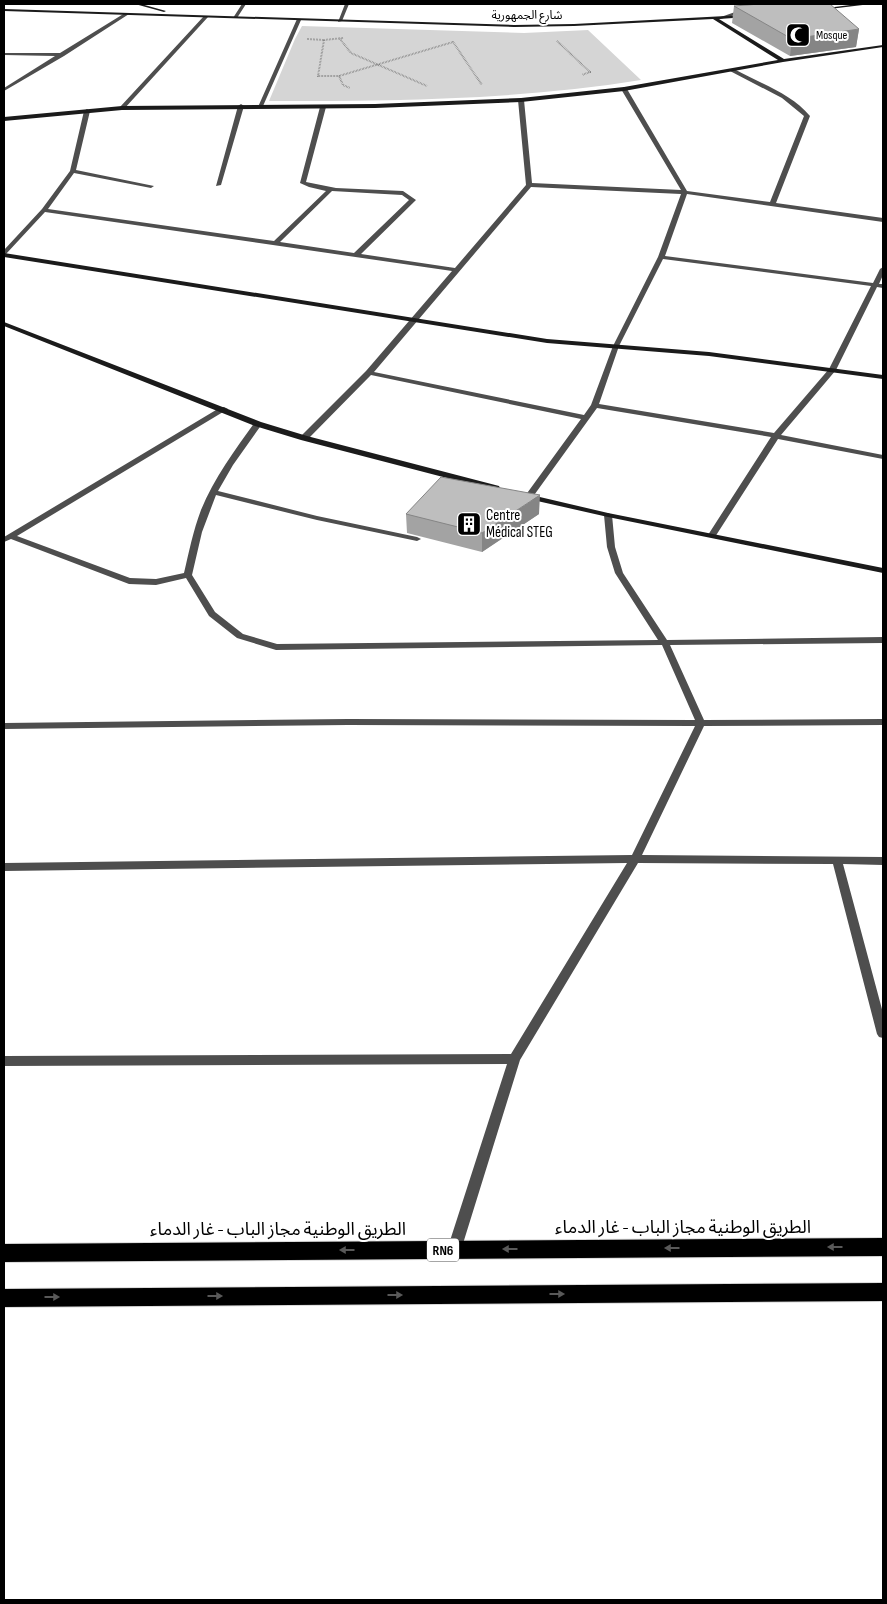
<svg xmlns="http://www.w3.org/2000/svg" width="887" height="1604" font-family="'Sofia Sans Condensed','Noto Sans Arabic',sans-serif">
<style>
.green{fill:#d5d5d5}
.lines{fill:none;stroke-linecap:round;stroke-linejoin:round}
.highway-casing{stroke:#dbdbdb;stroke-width:2}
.path{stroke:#707070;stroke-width:2;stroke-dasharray:0.5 1;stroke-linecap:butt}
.street{fill:#4e4e4e;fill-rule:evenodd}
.secondary{fill:#1b1b1b;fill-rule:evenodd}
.highway{fill:#000;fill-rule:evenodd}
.wall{fill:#a3a3a3}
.shaded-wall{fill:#858585}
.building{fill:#bebebe;stroke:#858585}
.oneway{fill:#595959}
.labels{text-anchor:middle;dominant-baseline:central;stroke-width:4;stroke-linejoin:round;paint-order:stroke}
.far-street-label{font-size:12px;fill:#000;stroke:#fff}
.far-poi-label{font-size:12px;fill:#000;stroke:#fff;text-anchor:start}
.shield{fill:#fff;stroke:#4c4c4c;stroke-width:1}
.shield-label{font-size:14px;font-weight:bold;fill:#000}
.poi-label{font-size:15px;fill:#000;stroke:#fff;text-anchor:start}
.near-street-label{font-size:18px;fill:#000;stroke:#fff}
</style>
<rect width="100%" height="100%" fill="#fff"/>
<path class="green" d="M302,26L524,33L588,30L641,80C518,100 393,101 269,101L295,39Z"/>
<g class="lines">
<defs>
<path id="highway" d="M883,1238V1256L4,1262V1244Z
M883,1283V1301L4,1307V1289Z"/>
</defs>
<use href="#highway" class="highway-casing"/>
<path class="path" d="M343,38L324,40L318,76H339L343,85L350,88
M307,39L324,40
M340,39L351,53L427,86
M557,41L590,72L582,75
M339,76L453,42L482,85"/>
<path class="street" d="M242,4H246L237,18H233Z
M345,4H349L342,21L338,22Z
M758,4H763L750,11L720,19L718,18Z
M125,13L129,14L64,56L4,91V88L55,56L4,55V53H60Z
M204,16L208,17L124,109H120V107Z
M297,19L301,20L263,106L258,107Z
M730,69H734C759,83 791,93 810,116L776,203L883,218V222L687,194L665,256L873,283L880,269L883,267V275L879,284H883V288L877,287L836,370L781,435L883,455V459L778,439L715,537H712L708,535L771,437L597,408L532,498H529L525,496L581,419L371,375L307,440H301V436L366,371L452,271L45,212L6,254L4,255V250L42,209L70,171L84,111L87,109L90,111L76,170L154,186L151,188L74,173L48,209L274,241L326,191L309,187L300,183L320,107L323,105L326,107L306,182L336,188L403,191L416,200L361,254L455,268L526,185L518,100L521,98L524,100L532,183L681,190L621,89L624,87L627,89L687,191L770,202L804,116L782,98L730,71ZM531,187L681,194L658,257L613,346L591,405L584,415L374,372ZM332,191L402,195L409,200L354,253L280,242ZM663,259L871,286L829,369L774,433L599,404L619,346Z
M241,104L244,106L221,185L216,186L238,106Z
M221,407H224L228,409L17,536L130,578L156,579L184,573C189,552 193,531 201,510C214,478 235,450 255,422H258L262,424L233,465L218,491L317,516L417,537L421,539L417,541L317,520L216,495L202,532L192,575L215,612L243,634L277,644L658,640L615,573L607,547L604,515L608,513L612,515L615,547L623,573L667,640L883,637V643L670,645L704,720L883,719V725L704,726L642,855L883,857V865L843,864L883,1013V1038L879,1037L877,1034L833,864L638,863L520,1060L461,1250L459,1254L454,1256L449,1254L447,1250L507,1064L4,1066V1056L511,1054L627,863L4,871V863L632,855L695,726L348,725L4,729V723L348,719L695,720L662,645L276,650L237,638L209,616L186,578L156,585L129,584L11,539L4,542V537Z"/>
<path class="secondary" d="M135,4H141L166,11L164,12Z
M858,4H871L821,10L819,9Z
M4,9L514,25L574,24L745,15L747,17L719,19L784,59L883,45V47L783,62L624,91L521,102L375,108L122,110L4,121V117L122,106L375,104L521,98L624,87L778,60L713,19L574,26L514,27L4,11Z
M4,253L547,339L709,352L883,375V379L709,356L547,343L4,257Z
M4,322L261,422L307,436L499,486L500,488L496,490H493L301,440L255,426L4,326Z
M524,494H527L608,513L883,568V573L608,517L524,498Z"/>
<use href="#highway" class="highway"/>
</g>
<path class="wall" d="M734,6L859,29L856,47L790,56L732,23Z
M406,514H539L482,552L407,533Z"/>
<path class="shaded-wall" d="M859,29L856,47L790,56L792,39Z
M540,495L539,514L482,552V533Z"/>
<path class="building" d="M760,4H830L859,29L792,39L734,6Z
M441,477L540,495L482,533L406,514Z"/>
<defs><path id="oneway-solid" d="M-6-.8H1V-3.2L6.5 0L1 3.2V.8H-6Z" transform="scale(1.25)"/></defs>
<g class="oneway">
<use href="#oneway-solid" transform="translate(835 1247) rotate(180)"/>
<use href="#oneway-solid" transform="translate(672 1248) rotate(180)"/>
<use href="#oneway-solid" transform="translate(510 1249) rotate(180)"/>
<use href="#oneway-solid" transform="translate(347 1250) rotate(180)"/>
<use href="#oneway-solid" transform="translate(557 1294)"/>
<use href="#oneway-solid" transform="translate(395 1295)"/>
<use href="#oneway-solid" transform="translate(215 1296)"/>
<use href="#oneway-solid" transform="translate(52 1297)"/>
</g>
<defs>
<symbol id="mosque-square" viewBox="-11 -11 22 22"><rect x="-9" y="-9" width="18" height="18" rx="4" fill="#000" stroke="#fff"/><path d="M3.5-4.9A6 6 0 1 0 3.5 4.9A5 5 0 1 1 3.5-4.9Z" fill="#fff"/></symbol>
<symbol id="building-square" viewBox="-11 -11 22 22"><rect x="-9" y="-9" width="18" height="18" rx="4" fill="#000" stroke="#fff"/><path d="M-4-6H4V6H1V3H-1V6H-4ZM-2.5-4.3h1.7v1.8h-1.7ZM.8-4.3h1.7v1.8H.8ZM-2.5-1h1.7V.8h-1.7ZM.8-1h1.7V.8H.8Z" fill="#fff"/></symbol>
</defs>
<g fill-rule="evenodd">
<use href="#mosque-square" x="784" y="21" width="28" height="28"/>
<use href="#building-square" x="455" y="510" width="28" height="28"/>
</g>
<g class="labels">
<g class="far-street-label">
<text x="527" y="15">شارع الجمهورية</text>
</g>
<g class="far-poi-label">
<text x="816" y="35">Mosque</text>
</g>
<rect class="shield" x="427" y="1238.5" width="32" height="23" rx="4"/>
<g class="shield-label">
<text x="443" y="1250">RN6</text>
</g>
<g class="poi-label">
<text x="486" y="515">Centre<tspan x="486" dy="17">Médical STEG</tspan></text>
</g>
<g class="near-street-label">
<text x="683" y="1227">الطريق الوطنية مجاز الباب - غار الدماء</text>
<text x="278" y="1229">الطريق الوطنية مجاز الباب - غار الدماء</text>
</g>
</g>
<rect width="887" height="1604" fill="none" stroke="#000000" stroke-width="10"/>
</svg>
